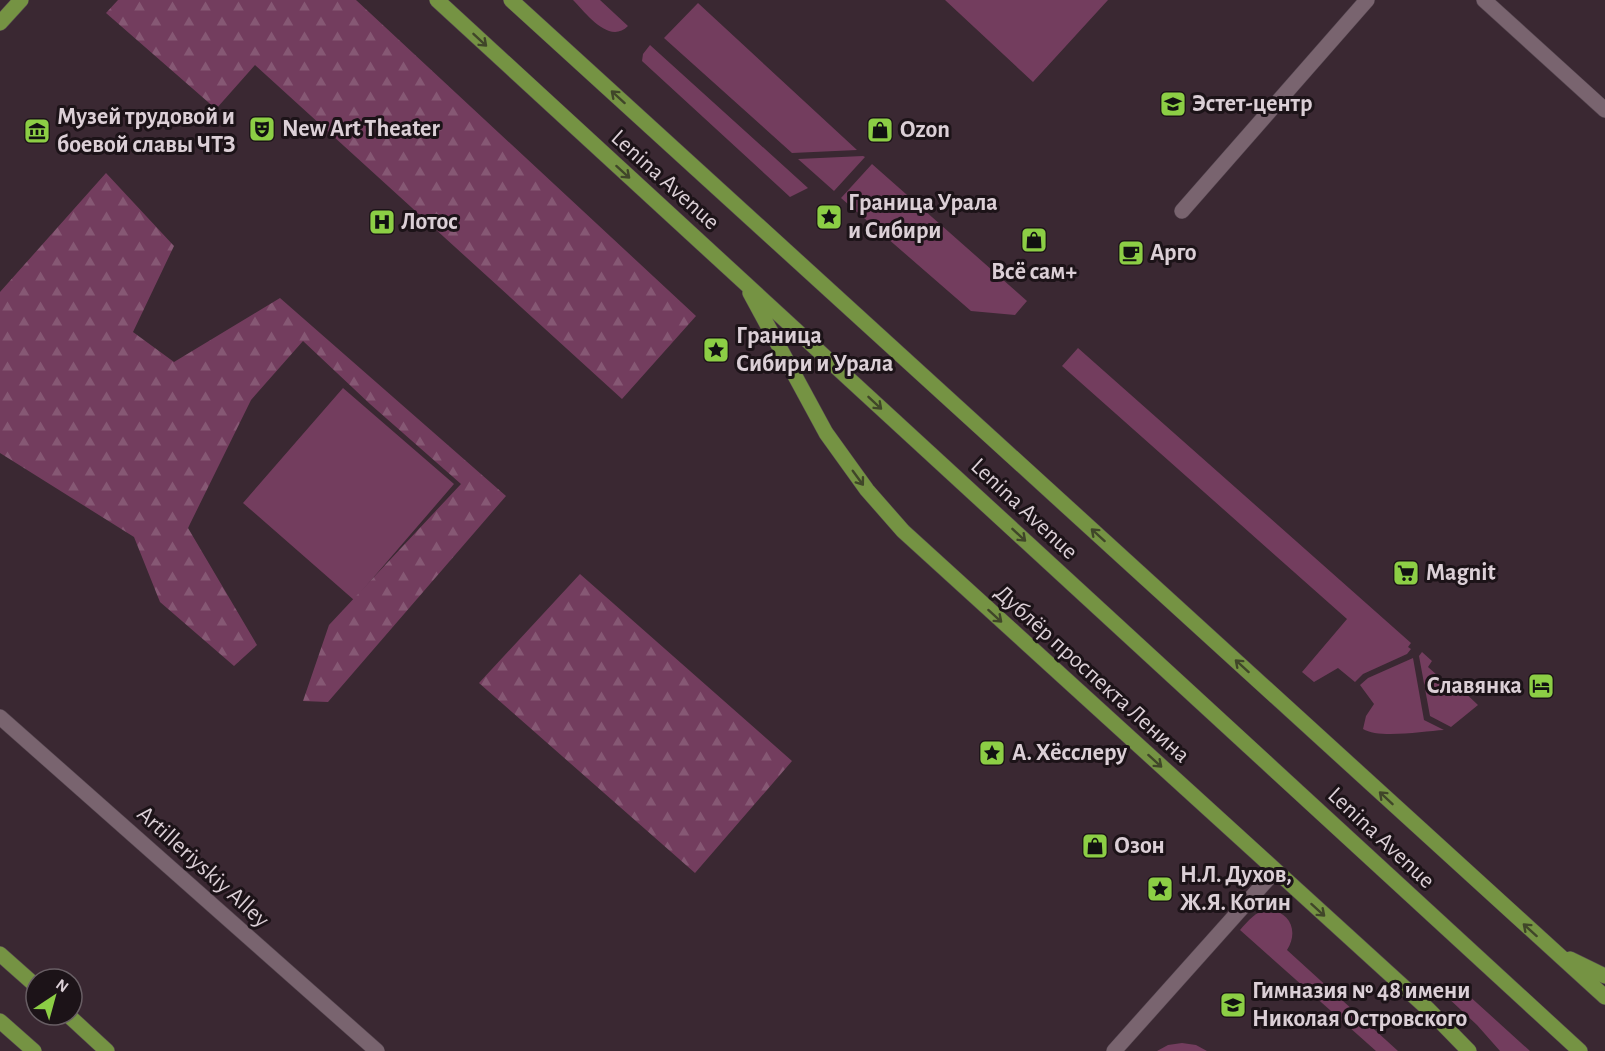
<svg xmlns="http://www.w3.org/2000/svg" width="1605" height="1051" font-family="'Alegreya Sans',sans-serif">
<style>
.grass{fill:#733d5e}
.forest{fill:url(#forest-firs)}
.lines{fill:none;stroke-linecap:round;stroke-linejoin:round}
.minor-casing{stroke:#54454f;stroke-width:16}
.major-casing{stroke:#54454f;stroke-width:16}
.minor{stroke:#79646f;stroke-width:15}
.major{stroke:#759343;stroke-width:15}
.oneway{stroke:#404629}
.labels{text-anchor:middle;dominant-baseline:central;stroke-width:6;stroke-linejoin:round;paint-order:stroke}
.poi-label{font-size:24px;font-weight:bold;fill:#dbcfd6;stroke:#1c1318;text-anchor:start}
.street-label{font-size:24px;fill:#dbcfd6;stroke:#1c1318}
</style>
<defs>
<pattern id="forest-firs" width="22" height="20" patternUnits="userSpaceOnUse" patternTransform="scale(1.5)"><rect width="22" height="20" fill="#733d5e"/><path d="M5 1l3.5 6h-7zM16 11l3.5 6h-7z" fill="#865874"/></pattern>
</defs>
<rect width="100%" height="100%" fill="#3a2832"/>
<path class="grass" d="M573,0H600L628,26C609,45 586,13 573,0Z
M945,0H1108L1033,82Z
M698,3L857,150L792,153L664,38Z
M650,45L808,188L790,197L642,61L643,54Z
M863,156L865,157L834,191L798,159Z
M872,164L1027,301L1015,315L971,311L841,198Z
M1078,348L1411,643L1408,647L1411,649L1407,654L1363,674L1355,682L1338,668L1314,682L1302,672L1347,619L1062,366Z
M343,388L454,484L354,600L243,503Z
M1422,652L1432,661L1428,667L1456,692L1460,688L1478,705L1451,727L1430,716L1419,656Z
M1413,658L1424,720L1444,730C1424,731 1379,739 1363,729L1366,716L1374,704L1360,685L1368,678Z
M1268,909C1290,912 1299,931 1287,950L1398,1051H1376L1240,930C1249,920 1255,912 1268,909Z
M1456,984L1530,1051H1500L1477,1025L1445,995Z
M1182,1043L1196,1045L1207,1051H1157L1168,1045Z"/>
<path class="forest" d="M118,0H356L696,316L622,399L255,65L216,109L106,13Z
M106,173L174,246L133,332L174,362L280,298L506,496L328,702L303,701L329,625L461,484L370,404L303,341L251,400L188,528L257,645L234,666L160,602L134,537L0,453V292Z
M580,574L792,761L695,873L479,683Z"/>
<g class="lines">
<defs>
<path id="minor" d="M1484,0L1605,110
M1182,211L1367,0
M0,717L377,1051
M1114,1051L1275,871"/>
<path id="major" d="M437,0L1580,1051
M511,0L1605,997
M0,23L21,0
M750,293L826,433L867,490L903,531L1428,1009L1469,1051
M0,954L36,986
M1570,959L1605,976
M68,1015L107,1051
M0,1021L34,1051"/>
</defs>
<use href="#minor" class="minor-casing"/>
<use href="#major" class="major-casing"/>
<use href="#minor" class="minor"/>
<use href="#major" class="major"/>
</g>
<defs><path id="oneway-shaft" d="M-6 0H5M1.5-3L5.5 0L1.5 3" fill="none" stroke-width="1.6" stroke-linecap="round" stroke-linejoin="round" transform="scale(1.5)"/></defs>
<g class="oneway">
<use href="#oneway-shaft" transform="translate(480 40) rotate(43)"/>
<use href="#oneway-shaft" transform="translate(618 97) rotate(-138)"/>
<use href="#oneway-shaft" transform="translate(623 172) rotate(42)"/>
<use href="#oneway-shaft" transform="translate(875 403) rotate(43)"/>
<use href="#oneway-shaft" transform="translate(858 478) rotate(54)"/>
<use href="#oneway-shaft" transform="translate(1019 535) rotate(43)"/>
<use href="#oneway-shaft" transform="translate(1098 535) rotate(-138)"/>
<use href="#oneway-shaft" transform="translate(995 616) rotate(42)"/>
<use href="#oneway-shaft" transform="translate(1242 666) rotate(-138)"/>
<use href="#oneway-shaft" transform="translate(1155 761) rotate(42)"/>
<use href="#oneway-shaft" transform="translate(1386 798) rotate(-137)"/>
<use href="#oneway-shaft" transform="translate(1318 910) rotate(42)"/>
<use href="#oneway-shaft" transform="translate(1530 930) rotate(-138)"/>
</g>
<defs>
<symbol id="school-square" viewBox="-11 -11 22 22"><rect x="-9" y="-9" width="18" height="18" rx="4" fill="#8cce45" stroke="#1c1318"/><path d="M0-5L7-2L0 1L-7-2ZM-4 1L0 2.5L4 1V4Q0 6-4 4Z" fill="#111"/></symbol>
<symbol id="theatre-square" viewBox="-11 -11 22 22"><rect x="-9" y="-9" width="18" height="18" rx="4" fill="#8cce45" stroke="#1c1318"/><path d="M-5-5.5Q0-4 5-5.5V0Q5 5 0 6Q-5 5-5 0ZM-3.3-2.5H-1v1.5H-3.3ZM1-2.5H3.3v1.5H1ZM-2.8 1Q0 5.5 2.8 1Z" fill="#111"/></symbol>
<symbol id="shop-square" viewBox="-11 -11 22 22"><rect x="-9" y="-9" width="18" height="18" rx="4" fill="#8cce45" stroke="#1c1318"/><path d="M-5-2.5h2.3a2.7 3.5 0 0 1 5.4 0H5L5.5 6h-11ZM-1.5-2.5h3a1.5 2.3 0 0 0-3 0Z" fill="#111"/></symbol>
<symbol id="museum-square" viewBox="-11 -11 22 22"><rect x="-9" y="-9" width="18" height="18" rx="4" fill="#8cce45" stroke="#1c1318"/><path d="M0-6L6-3V-2H-6V-3ZM-5-1h2V3h-2ZM-1-1h2V3h-2ZM3-1h2V3H3ZM-6 4H6V6H-6Z" fill="#111"/></symbol>
<symbol id="sight-square" viewBox="-11 -11 22 22"><rect x="-9" y="-9" width="18" height="18" rx="4" fill="#8cce45" stroke="#1c1318"/><path d="M0-6L1.8-2.2L6-1.7L2.9 1.2L3.7 5.4L0 3.3L-3.7 5.4L-2.9 1.2L-6-1.7L-1.8-2.2Z" fill="#111"/></symbol>
<symbol id="hospital-square" viewBox="-11 -11 22 22"><rect x="-9" y="-9" width="18" height="18" rx="4" fill="#8cce45" stroke="#1c1318"/><path d="M-5-5h3v3.5h4V-5h3V5h-3V1.5h-4V5h-3Z" fill="#111"/></symbol>
<symbol id="cafe-square" viewBox="-11 -11 22 22"><rect x="-9" y="-9" width="18" height="18" rx="4" fill="#8cce45" stroke="#1c1318"/><path d="M-5.5-4.5H6V0H3Q3 3.5 0 3.5H-2.5Q-5.5 3.5-5.5 0ZM3-3.2v2h1.7v-2ZM-6 4.5H4V6H-6Z" fill="#111"/></symbol>
<symbol id="supermarket-square" viewBox="-11 -11 22 22"><rect x="-9" y="-9" width="18" height="18" rx="4" fill="#8cce45" stroke="#1c1318"/><path d="M-6-5.5h2.5l.6 2H6L4.5 2H-2.5L-4.4-4H-6ZM-1.5 3.2a1.3 1.3 0 1 0 .1 0ZM3 3.2a1.3 1.3 0 1 0 .1 0Z" fill="#111"/></symbol>
<symbol id="hotel-square" viewBox="-11 -11 22 22"><rect x="-9" y="-9" width="18" height="18" rx="4" fill="#8cce45" stroke="#1c1318"/><path d="M-6-4.5h1.5V1H6V5H4.5V3h-9V5H-6ZM-4 0a1.8 1.8 0 1 1 3.6 0ZM.5 0V-2.5h3Q6-2.5 6 0Z" fill="#111"/></symbol>
</defs>
<g fill-rule="evenodd">
<use href="#school-square" x="1158" y="89" width="30" height="30"/>
<use href="#theatre-square" x="247" y="114" width="30" height="30"/>
<use href="#shop-square" x="865" y="115" width="30" height="30"/>
<use href="#museum-square" x="22" y="116" width="30" height="30"/>
<use href="#sight-square" x="814" y="202" width="30" height="30"/>
<use href="#hospital-square" x="367" y="207" width="30" height="30"/>
<use href="#shop-square" x="1019" y="225" width="30" height="30"/>
<use href="#cafe-square" x="1116" y="238" width="30" height="30"/>
<use href="#sight-square" x="701" y="335" width="30" height="30"/>
<use href="#supermarket-square" x="1391" y="558" width="30" height="30"/>
<use href="#hotel-square" x="1526" y="671" width="30" height="30"/>
<use href="#sight-square" x="977" y="738" width="30" height="30"/>
<use href="#shop-square" x="1080" y="831" width="30" height="30"/>
<use href="#sight-square" x="1145" y="874" width="30" height="30"/>
<use href="#school-square" x="1218" y="990" width="30" height="30"/>
</g>
<g class="labels">
<g class="poi-label">
<text x="1192" y="104">Эстет-центр</text>
<text x="57" y="117">Музей трудовой и<tspan x="57" dy="28">боевой славы ЧТЗ</tspan></text>
<text x="282" y="129">New Art Theater</text>
<text x="900" y="130">Ozon</text>
<text x="848" y="203">Граница Урала<tspan x="848" dy="28">и Сибири</tspan></text>
<text x="401" y="222">Лотос</text>
<text x="1150" y="253">Арго</text>
<text x="1034" y="272" text-anchor="middle">Всё сам+</text>
<text x="736" y="336">Граница<tspan x="736" dy="28">Сибири и Урала</tspan></text>
<text x="1426" y="573">Magnit</text>
<text x="1522" y="686" text-anchor="end">Славянка</text>
<text x="1012" y="753">А. Хёсслеру</text>
<text x="1114" y="846">Озон</text>
<text x="1180" y="875">Н.Л. Духов,<tspan x="1180" dy="28">Ж.Я. Котин</tspan></text>
<text x="1252" y="991">Гимназия № 48 имени<tspan x="1252" dy="28">Николая Островского</tspan></text>
</g>
<g class="street-label">
<text transform="translate(665 180) rotate(42)">Lenina Avenue</text>
<text transform="translate(1024 509) rotate(43)">Lenina Avenue</text>
<text transform="translate(1092 674) rotate(42)">Дублёр проспекта Ленина</text>
<text transform="translate(1381 838) rotate(43)">Lenina Avenue</text>
<text transform="translate(203 867) rotate(42)">Artilleriyskiy Alley</text>
</g>
</g>
<g transform="translate(54 997) rotate(36)"><circle r="28" fill="#1c1318" stroke="#685e64" stroke-width="1.5"/>
<path d="M0-4.5L10 22L0 15L-10 22Z" fill="#8cce45"/>
<text y="-9" font-size="16" font-weight="bold" text-anchor="middle" fill="#dbcfd6">N</text>
</g>
</svg>
